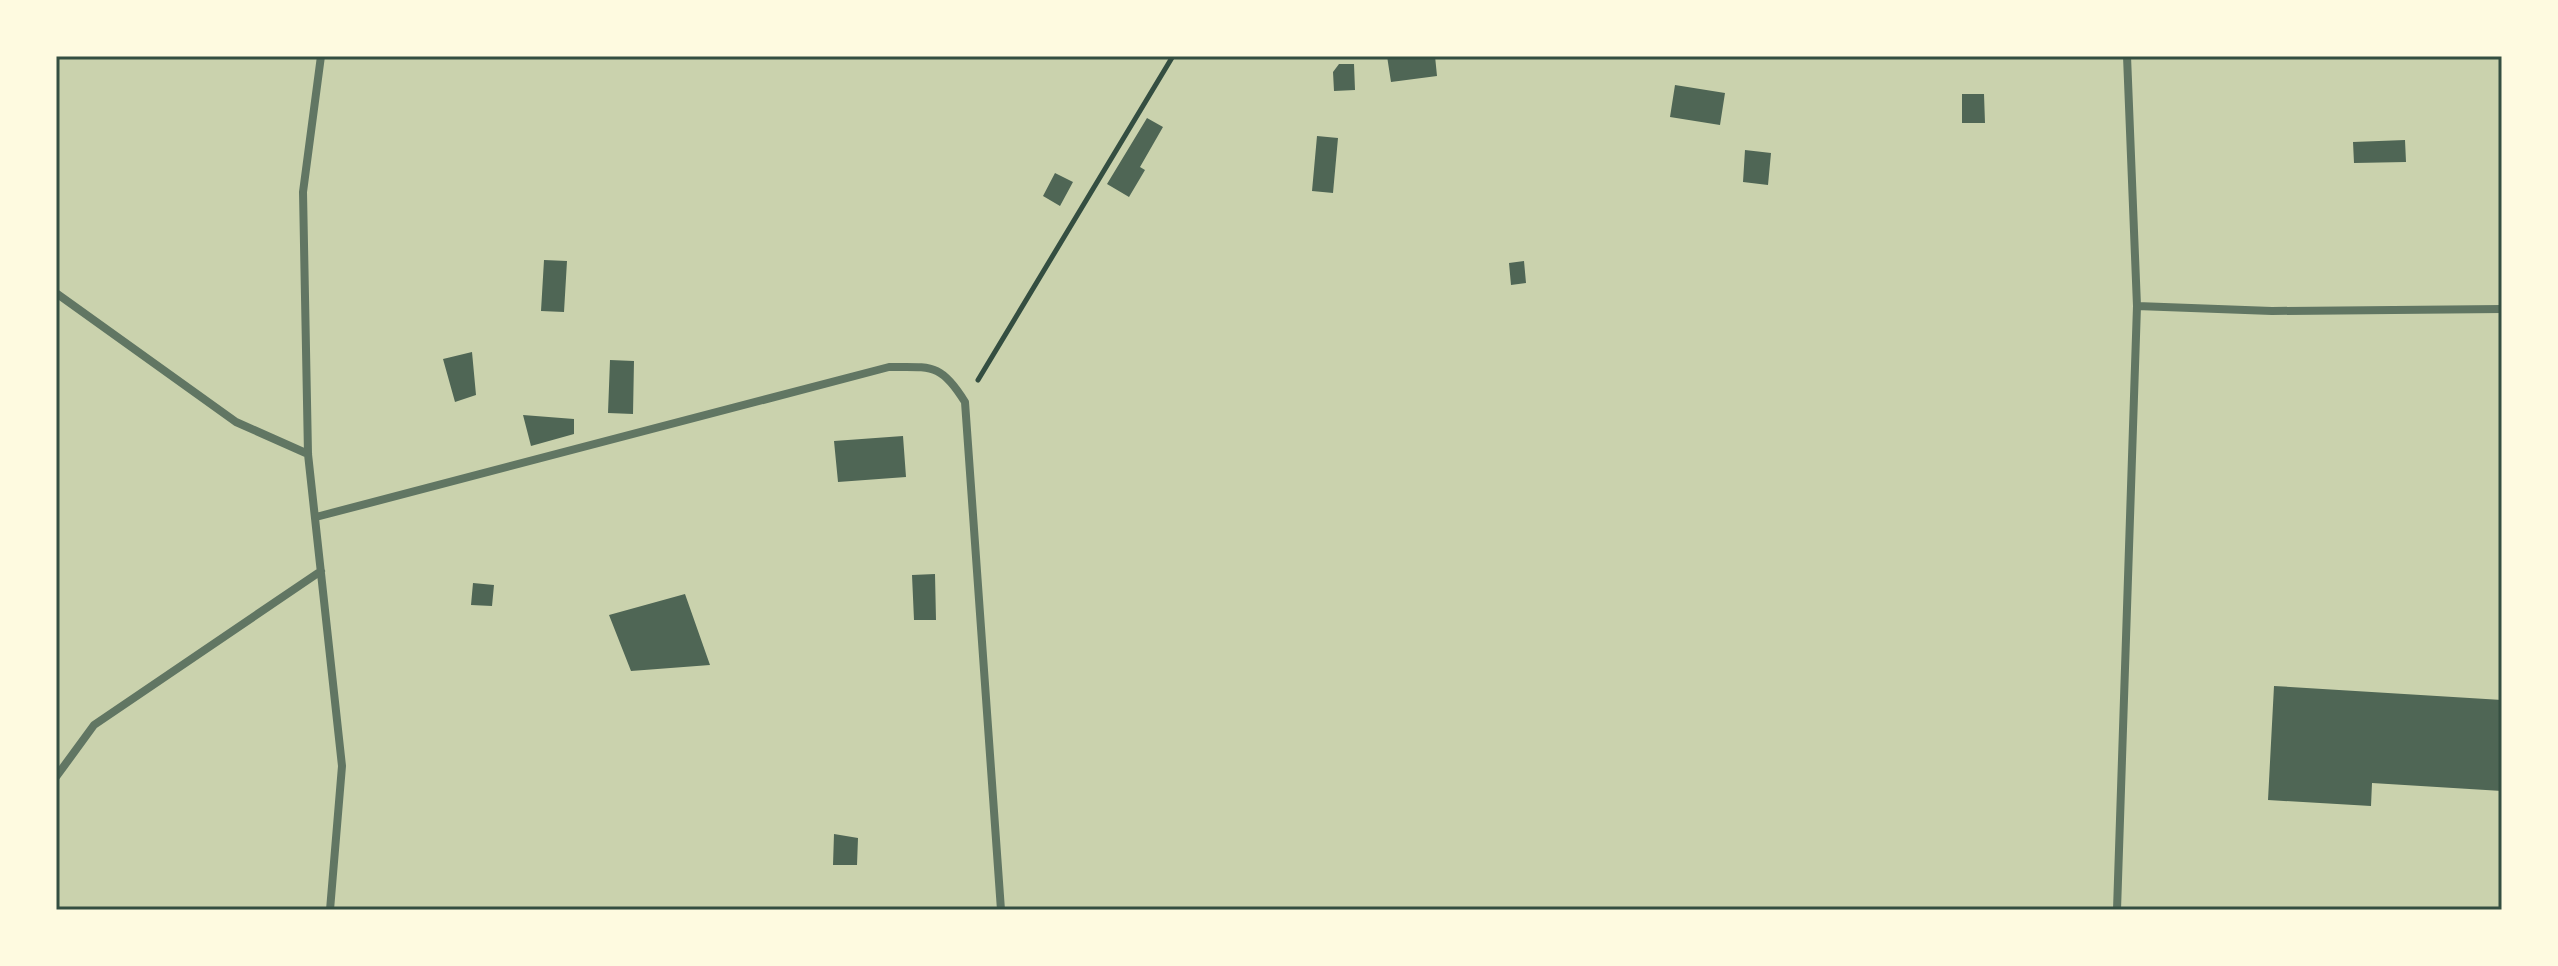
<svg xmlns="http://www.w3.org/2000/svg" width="2558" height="966" font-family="'Sofia Sans Condensed',sans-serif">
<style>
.green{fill:#cad2ad}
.building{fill:#4f6655}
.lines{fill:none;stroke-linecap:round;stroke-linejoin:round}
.path{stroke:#344e41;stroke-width:5}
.minor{stroke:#617663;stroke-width:8}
.neatline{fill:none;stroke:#344e41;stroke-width:3}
</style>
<rect width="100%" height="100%" fill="#e9edc9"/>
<path class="green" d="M56,56H2502V910H56Z"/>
<path class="building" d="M1387,56H1435L1437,76L1391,82Z
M1339,64H1354L1355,90L1334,91L1333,72Z
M1675,85L1725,93L1720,125L1670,117Z
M1962,94H1984L1985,123H1962Z
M1147,118L1163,127L1140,167L1145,170L1129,197L1107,184Z
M1317,136L1338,138L1333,193L1312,191Z
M2405,140L2406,162L2354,163L2353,142Z
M1745,150L1771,153L1768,185L1743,182Z
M1055,173L1073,182L1060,206L1043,196Z
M544,260L567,261L564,312L541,311Z
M1524,261L1526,283L1511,285L1509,263Z
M472,352L476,395L455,402L443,359Z
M610,360L634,361L633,414L608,413Z
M523,415L574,419V434L531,446Z
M903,436L906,477L838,482L834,441Z
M935,574L936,620H914L912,575Z
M473,583L494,585L492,606L471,605Z
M685,594L710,665L631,671L609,615Z
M2274,686L2502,700V791L2372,783L2371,806L2268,800Z
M834,834L858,838L857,865H833Z"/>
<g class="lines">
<path class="path" d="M978,380L1173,56"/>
<path class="minor" d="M321,56L303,192L308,454L342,766L330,910
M56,293L236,422L308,454
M2137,306L2272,311L2502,309
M316,517L889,367C932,367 941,363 965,402L1001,910
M56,777L94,725L321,571
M2117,910L2137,306L2127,56"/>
</g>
<rect width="2558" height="966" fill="none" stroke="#fefae0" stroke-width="116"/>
<rect x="58" y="58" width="2442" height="850" class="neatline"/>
</svg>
